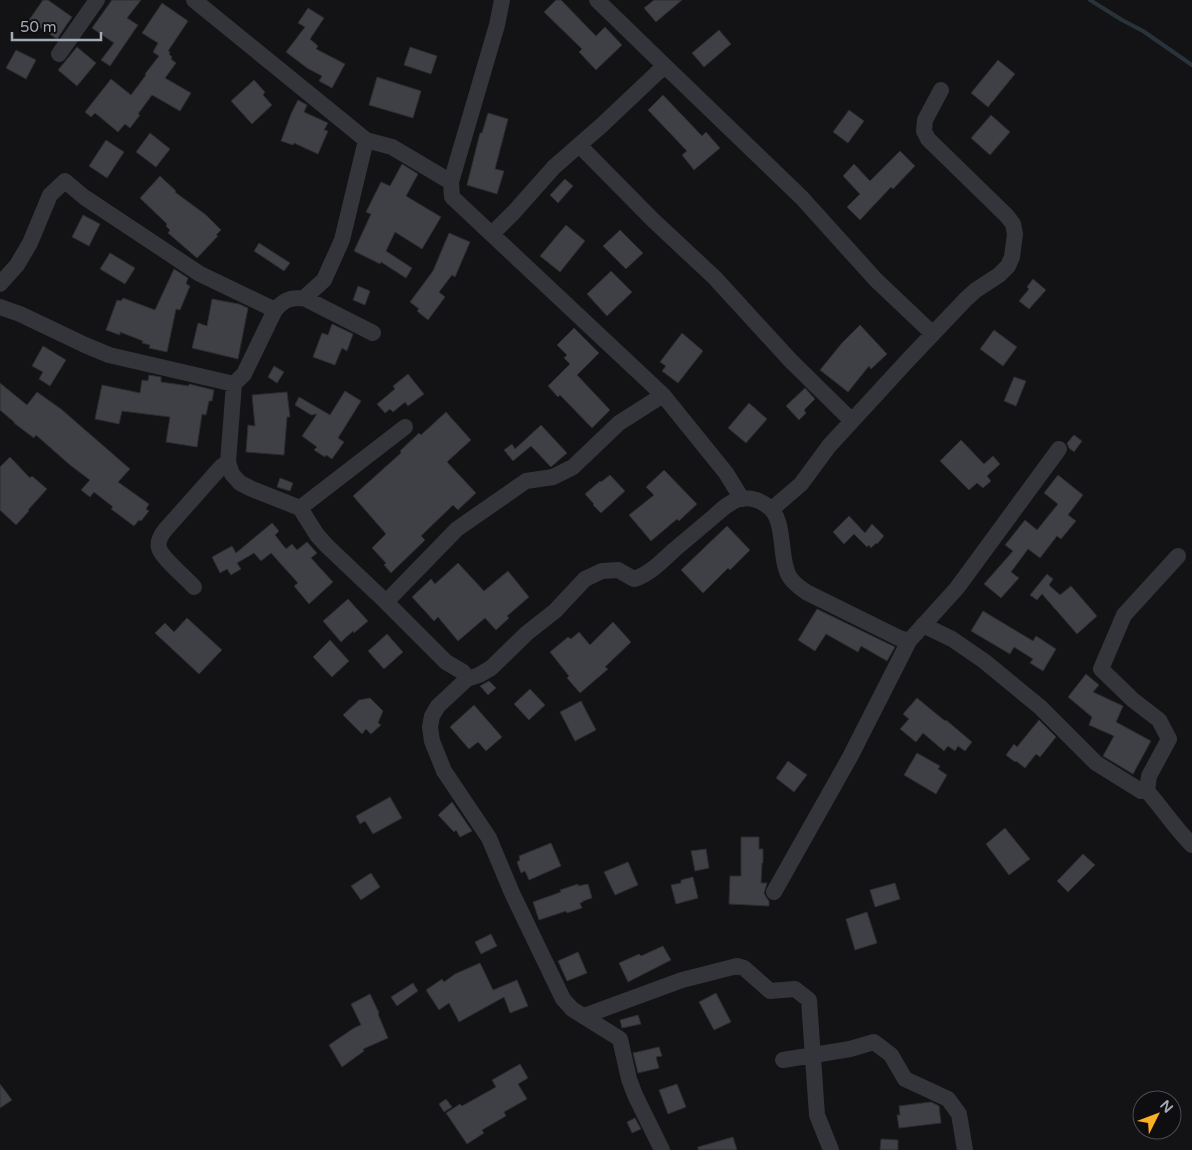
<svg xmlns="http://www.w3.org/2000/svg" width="1192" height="1150" font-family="'Varela Round',sans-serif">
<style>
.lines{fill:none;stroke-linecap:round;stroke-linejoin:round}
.stream{stroke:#29333a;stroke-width:4}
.building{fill:#3f4045;stroke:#2d2d31}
.minor{stroke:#34353b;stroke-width:16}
</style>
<rect width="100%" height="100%" fill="#131315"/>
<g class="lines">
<path class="stream" d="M1090,0L1122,20L1143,31L1192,65"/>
</g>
<path class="building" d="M43,0H48L72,17L57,39L29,20Z
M112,0H141L127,18L138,25L110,66L101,60L114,43L92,28Z
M556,0H561L596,36L605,27L622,45L596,70L579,52L582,49L544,12Z
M654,0H682L656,22L644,8Z
M162,3L188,21L168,51L170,52L169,54L172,57L171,59L176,63L165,78L191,93L180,111L152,95L138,114L140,115L130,128L125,124L118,132L95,113L91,117L85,112L111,79L131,95L146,75L145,74L159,56L153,52L158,43L142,33Z
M308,8L324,18L310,39L318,46L316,49L345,64L332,88L319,81L322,76L307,68L286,52L305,27L298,23Z
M719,30L731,44L704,67L692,53Z
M77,47L96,63L77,86L58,70Z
M410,47L437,56L431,74L404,65Z
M16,50L36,60L26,79L6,68Z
M998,60L1015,74L988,107L971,93Z
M377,77L421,91L413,118L369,105Z
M254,80L265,92L263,95L272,105L252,124L231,101Z
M663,95L702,136L706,132L720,148L694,170L682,155L687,151L648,110Z
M298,100L307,105L304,112L328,123L324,130L328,131L318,154L294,143L293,145L281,141L291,114Z
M849,110L864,121L848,143L833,132Z
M488,113L508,119L495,169L504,171L497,194L467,185L480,133H482Z
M991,115L1010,132L990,155L971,138Z
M150,133L170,149L156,167L136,152Z
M106,140L124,152L107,178L89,166Z
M900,151L915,166L893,189L891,187L860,220L847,207L860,194L843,176L854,164L870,181Z
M402,164L418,174L406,196L441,217L422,249L395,232L386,251L412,268L406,278L381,262L380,264L354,251L371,214L366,212L381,182L390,186Z
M160,176L176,191L175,192L206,215L221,230L216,235L218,236L197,258L168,233L170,230L166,226L167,224L140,198Z
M565,179L573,186L558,203L550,195Z
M83,215L100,224L89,246L72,237Z
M566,225L585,241L560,272L540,256Z
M620,230L643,253L626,269L603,246Z
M449,233L470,242L455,277L452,275L439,292L445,297L428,320L417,311L419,309L410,302L433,271Z
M259,243L290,263L284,271L254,251Z
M110,253L135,268L125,284L100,269Z
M174,269L188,278L186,284L190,286L180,310L176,309L167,352L149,348L150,345L142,343L143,341L120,332V335L106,330L117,300L121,301L123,298L155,310Z
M611,271L632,292L607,316L587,294Z
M1033,279L1046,290L1029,309L1019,301L1029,289L1027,287Z
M358,286L370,291L365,305L353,300Z
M212,299L239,304L248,308L238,359L192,348L198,323L207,326Z
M332,324L353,334L347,351L342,348L335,365L313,357L322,333L328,335Z
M860,325L887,354L871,369L869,366L848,392L820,370L842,343Z
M574,328L599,353L577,375L610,410L592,428L560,395L558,397L548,386L570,364L564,358L567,355L557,345Z
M994,330L1017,347L1003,366L980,349Z
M682,333L703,351L678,383L662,371L666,366L660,362Z
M43,346L66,360L50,386L39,379L43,372L32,366Z
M274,366L284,372L277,383L268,377Z
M408,374L424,394L408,406L405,402L393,412L390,409L385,413L377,404L395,389L393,386Z
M149,375L161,377V382L189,386V384L214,390L212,401H209L206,415L202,414L197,447L166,442L170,417L122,411L119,424L95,419L102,385L140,393L142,380L148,381Z
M1014,377L1026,381L1016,406L1004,401Z
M0,383L27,405L37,392L61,409L130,469L118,482L149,504L146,509L149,511L141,521L139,520L134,526L111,509L113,507L94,492L90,497L81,490L90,480L70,465L36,435L34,438L14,423V422L0,410Z
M805,388L815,399L804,410L806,413L799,420L786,406Z
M345,391L361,401L338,438L344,442L332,459L326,455L325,457L314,450L317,447L302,436L317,414L311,415L295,405L299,397L330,415Z
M287,392L290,417H287L284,455L246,452L248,425L255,426L252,395Z
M749,403L767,419L746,443L728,428Z
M446,412L471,440L447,462L476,493L458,510L453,505L421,536L425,540L391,573L384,565L386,563L372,548L386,534L353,496L401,453L400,451L419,433L421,435Z
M541,425L567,453L551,467L531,446L513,461L504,450L512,444L515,449Z
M1074,435L1082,441L1074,452L1069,448L1067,443Z
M961,440L984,464L993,456L1000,464L987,476L991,481L983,488L977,483L969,490L940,461Z
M10,457L30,478L32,476L47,489L28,510L29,511L16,525L0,510V467Z
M664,470L697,504L679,521L677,519L651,541L629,515L654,495L646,487Z
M610,475L625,491L601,513L593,505L594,504L585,494L600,481L601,482Z
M1058,475L1083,495L1068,515L1076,521L1061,539L1057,536L1040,558L1028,549L1011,572L1019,578L1001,598L984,584L1013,551L1005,545L1025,520L1037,530L1058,504L1044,493Z
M280,478L293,483L290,491L277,487Z
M849,516L865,533L872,524L884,536L877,544L876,543L871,548L869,545L867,547L854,534L844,544L833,532Z
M272,523L279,531L275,535L286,549L292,544L297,550L307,542L317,553L311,558L333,582L309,604L294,586L298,583L271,553L261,561L254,553L237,563L241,569L231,575L227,569L220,573L212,557L232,546L236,553Z
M727,526L750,550L730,570L728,568L703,593L681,570Z
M458,563L484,591L508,571L529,597L507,616L509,618L496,630L485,618L458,641L438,617L434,621L412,597L431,579L435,584Z
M1047,574L1053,579L1049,585L1060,595L1071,586L1097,616L1077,634L1042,594L1037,600L1030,595Z
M348,599L368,621L354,633L353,631L341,642L323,621Z
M817,609L895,647L887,661L861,646L858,652L826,634L815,651L798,640Z
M983,611L1033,641L1036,636L1056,649L1043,671L1030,663L1033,659L1014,647L1010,654L971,631Z
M187,618L222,650L199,674L155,633L165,623L174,632Z
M613,622L631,642L605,667L608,669L580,693L567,678L569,676L550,652L568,637L571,639L579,632L590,645Z
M387,634L403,652L384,669L368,651Z
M330,640L349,661L332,677L313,657Z
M1086,674L1099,685L1093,692L1123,706L1116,722L1151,741L1133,774L1103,756L1114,736L1089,725L1092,717L1068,697Z
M489,681L496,688L488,695L480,686Z
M530,689L545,705L529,720L514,704Z
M370,698L383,711L378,723L381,725L371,734L366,729L362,734L343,715L359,700Z
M917,698L945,721L946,720L972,742L965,751L958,746L955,751L948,746L944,751L923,733L916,742L900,729L909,719L903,714Z
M581,701L596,730L575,741L560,712Z
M474,705L502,737L486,751L478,742L469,749L450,727Z
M1039,720L1056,737L1040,757L1036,754L1025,768L1016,761L1015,762L1006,755L1014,744L1017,747Z
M917,753L940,766L938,769L947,775L936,794L904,775Z
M788,761L807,775L794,792L776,778Z
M390,797L402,818L373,834L365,821L360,824L356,816Z
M452,802L472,831L460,837L456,830L454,832L438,815Z
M1005,828L1030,859L1009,875L986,844Z
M741,837H759V849H763V863H762L761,883H767L764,893L766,897L769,901V906L729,904L730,876H741Z
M551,843L561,866L529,880L525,871L521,873L517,862L520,860L519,856Z
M706,849L709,868L695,871L691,851Z
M1083,854L1095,865L1068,892L1057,881Z
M628,862L638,885L615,895L604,872Z
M371,873L380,887L361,900L351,886Z
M693,877L698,898L676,904L671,885L681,883V880Z
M895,883L900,899L875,907L870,890Z
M578,884V886L588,884L592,898L583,901V902L580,903L582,908L567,913L566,911L539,920L533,902L561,892L560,890Z
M867,912L877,943L855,950L846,919Z
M491,934L497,946L481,954L475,942Z
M663,946L671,960L628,982L619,963L639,954L641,956Z
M578,952L587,973L567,981L558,961Z
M480,963L493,990L517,980L528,1006L510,1013L504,997L459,1022L449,1003L439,1010L426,990L442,979L444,982L455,974Z
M413,983L418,991L397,1006L391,997Z
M716,993L731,1022L714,1030L699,1002Z
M370,994L379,1013L378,1014L388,1038L363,1049L364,1051L342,1067L329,1045L354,1028L361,1025L351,1004Z
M638,1015L641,1024L622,1028L620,1020Z
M659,1047L662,1056L656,1057L659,1068L638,1073L633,1053Z
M520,1064L528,1078L518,1084L527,1099L504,1112L506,1116L482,1130L484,1133L467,1144L446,1113L460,1104L462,1106L496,1087L492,1080Z
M0,1084L12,1100L0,1108Z
M677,1084L686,1107L668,1114L659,1090Z
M446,1099L452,1107L444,1112L439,1104Z
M931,1102L939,1106L941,1123L899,1128L897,1115H900L899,1106Z
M635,1118L641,1129L632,1133L627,1122Z
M733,1137L737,1150H698V1147Z
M881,1139L898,1140V1150H880Z"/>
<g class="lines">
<path class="minor" d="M194,0L366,140L392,147L451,182L452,197L663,395
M597,0L666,67
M59,54L97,0
M579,145L653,220L715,278L790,360L852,421
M451,182L497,25L502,0
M492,234L514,212L554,167L602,125L658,72L666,67L802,198L876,280L933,334
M0,284L17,265L30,243L50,195L65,181L84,197L200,274L275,310
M304,298L324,280L342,240L366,140
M0,307L20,314L85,345L109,355L234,384L228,462L232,474L240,483L252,489L300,508L317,535L327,546L386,602L446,662L463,672L467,679L479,675L491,668L527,633L555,611L585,579L602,571L618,570L634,579C650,574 662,561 674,550C687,539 699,529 712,518C720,511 730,501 740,499C749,497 759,500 766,505C787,517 778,556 789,576C793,583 799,587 806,592L899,638L909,641L957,588L1059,449
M234,384L244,374L275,310C285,299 290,298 304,298L373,333
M300,508L405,427
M772,509L801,484L829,446L908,360L966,299L976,290L999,275L1008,266L1012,257L1015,234L1013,224L1007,216L928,139L924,131L925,120L941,90
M1178,556L1124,615L1101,669L1133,700L1159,720L1169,739L1149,776L1147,791C1163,809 1175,828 1192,845
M194,587C187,579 161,557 159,548C157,541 161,535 165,530L221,467L228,462
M386,602L457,529L526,481L553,477L573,467L619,423L663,395L726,473L742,499
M923,625L952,639L984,661L1040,707L1096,763L1141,791H1147
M467,679L438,706L432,716L430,727L432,741L444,771L489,838L512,893L563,999L572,1009L620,1039L629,1079L635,1095L662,1150
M774,892L850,757L909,641
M584,1016L682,980L737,966L744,968L770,991L795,989L809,1000L817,1115L831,1150
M783,1060L850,1049L874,1042L891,1055L905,1079L948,1099L959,1114L965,1150"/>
</g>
<g transform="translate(1157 1115) rotate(48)"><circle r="24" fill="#0e0e10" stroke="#4a4c53"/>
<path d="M0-4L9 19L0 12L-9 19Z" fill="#fdaf24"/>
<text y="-8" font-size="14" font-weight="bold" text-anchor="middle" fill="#a4aab7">N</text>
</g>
<path d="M12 32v8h89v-8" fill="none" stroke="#a4aab7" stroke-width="2.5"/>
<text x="20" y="32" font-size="15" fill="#a4aab7" stroke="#0e0e10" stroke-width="4" paint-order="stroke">50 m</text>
</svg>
